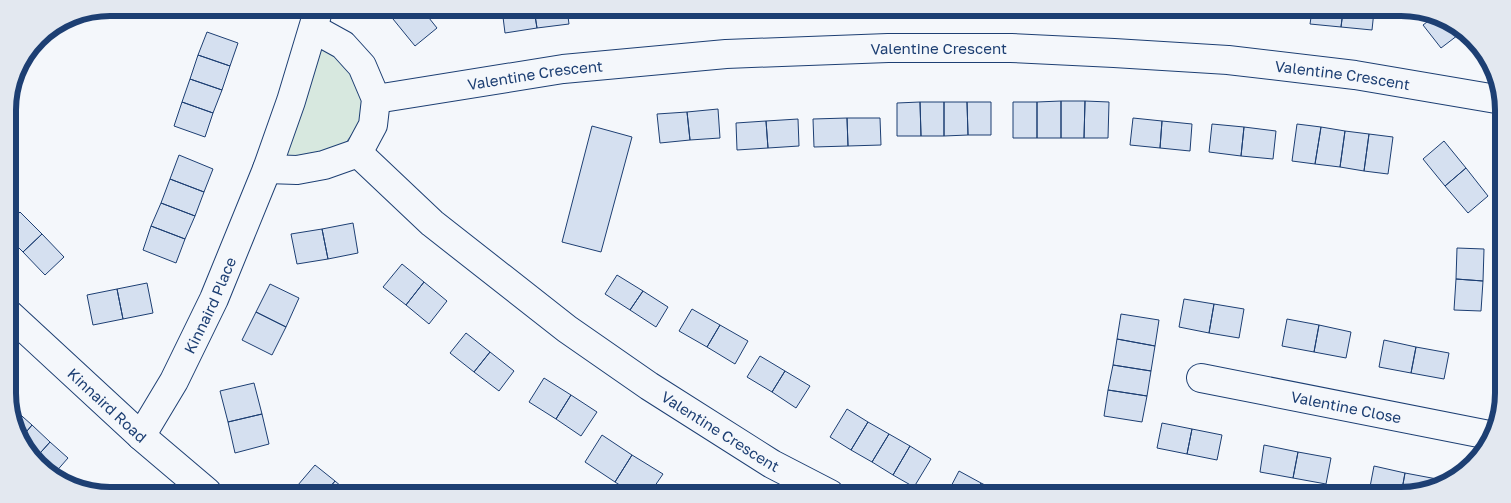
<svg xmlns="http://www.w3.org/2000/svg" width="1511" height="503" font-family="'Golos Text',sans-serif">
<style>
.green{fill:#d7e8df;stroke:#687fa3}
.building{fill:#d5e0f0;stroke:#1d3f73}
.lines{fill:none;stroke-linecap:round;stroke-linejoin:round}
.minor-casing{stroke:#1d3f73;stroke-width:30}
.minor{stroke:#f4f7fb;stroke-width:28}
.labels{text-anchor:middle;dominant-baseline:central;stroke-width:4;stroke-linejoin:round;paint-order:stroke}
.street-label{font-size:15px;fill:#1d3f73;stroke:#f4f7fb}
.rim{fill:none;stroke:#1d3f73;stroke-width:6}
</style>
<rect width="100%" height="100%" fill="#f4f7fb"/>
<path class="green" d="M320,42L346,60L364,88L363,119L345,144L323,155L297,158L282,156Z"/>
<path class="building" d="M384,8H406L393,19Z
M406,8H421L437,28L415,46L393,19Z
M502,9H534L537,28L505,33Z
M534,9H567L569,24L537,28Z
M592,9H616L617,16L593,18Z
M616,9H640V14L617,16Z
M640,9H664V12L640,14Z
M664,9H688V10L664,12Z
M1312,11H1343L1341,27L1310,24Z
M1343,11H1374L1372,30L1341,27Z
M1435,16L1462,32L1441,48L1423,25Z
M207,32L238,43L230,66L198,55Z
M198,55L230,66L222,90L190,79Z
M190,79L222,90L213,113L182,102Z
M1061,101V138H1037V102Z
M1061,101H1085L1084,138H1061Z
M1085,101L1109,102L1108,138H1084Z
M182,102L213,113L205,137L174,126Z
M920,102L921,136H897V103Z
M920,102H944V136H921Z
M944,102H967L968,135L944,136Z
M967,102H991V135H968Z
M1013,102H1037V138H1013Z
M718,109L720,138L690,140L687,112Z
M687,112L690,140L660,143L657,114Z
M847,118L848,146L814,147L813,119Z
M847,118H880L881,145L848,146Z
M1133,118L1162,121L1160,148L1130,145Z
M798,119L799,146L768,148L766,121Z
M766,121L768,148L737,150L736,123Z
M1162,121L1192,124L1190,151L1160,148Z
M1212,124L1244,127L1241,156L1209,152Z
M1297,124L1321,127L1315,164L1292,161Z
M592,126L632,137L601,252L562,242Z
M1244,127L1276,131L1273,159L1241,156Z
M1321,127L1345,131L1340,167L1315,164Z
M1345,131L1369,134L1364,171L1340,167Z
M1369,134L1393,137L1388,174L1364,171Z
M1444,141L1466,168L1445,186L1423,159Z
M179,155L213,169L204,192L170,179Z
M1466,168L1488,196L1468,213L1445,186Z
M170,179L204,192L195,216L161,203Z
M161,203L195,216L185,239L151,226Z
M20,212L42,234L23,252L8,237V223Z
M353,223L358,253L328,259L322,229Z
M151,226L185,239L176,263L143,250Z
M322,229L328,259L297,264L291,234Z
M42,234L64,257L45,275L23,252Z
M1457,248L1484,249L1483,281L1456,279Z
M402,264L424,282L406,305L383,287Z
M617,275L643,291L630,310L605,294Z
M1456,279L1483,281L1481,311L1454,310Z
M424,282L447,301L429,324L406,305Z
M147,283L153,313L123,319L117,289Z
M270,284L299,298L286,327L256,312Z
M117,289L123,319L93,325L87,295Z
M643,291L668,307L656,327L630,310Z
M1184,299L1214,304L1209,333L1179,327Z
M1214,304L1244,309L1239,338L1209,333Z
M692,309L720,325L707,347L679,331Z
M256,312L286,327L272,355L242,340Z
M1121,314L1159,320L1155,346L1117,339Z
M1287,319L1319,325L1314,352L1282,346Z
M720,325L748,341L735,364L707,347Z
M1319,325L1351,332L1346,358L1314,352Z
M466,333L490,352L474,372L450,353Z
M1117,339L1155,346L1151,371L1113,365Z
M1384,340L1416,347L1411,373L1379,367Z
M1416,347L1449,353L1444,379L1411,373Z
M490,352L514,371L499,391L474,372Z
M760,356L785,371L772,392L747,377Z
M1113,365L1151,371L1147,396L1108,390Z
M785,371L810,386L796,408L772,392Z
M544,378L571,395L556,419L529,402Z
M254,383L262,414L228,422L220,391Z
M1108,390L1147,396L1142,422L1104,416Z
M571,395L597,412L581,436L556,419Z
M14,409L32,425L22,437L10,414Z
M847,409L868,422L851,450L830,437Z
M262,414L269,444L235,453L228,422Z
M868,422L889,434L872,462L851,450Z
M1162,423L1192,429L1187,454L1157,448Z
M32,425L50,442L33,461L22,437Z
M1192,429L1222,435L1217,460L1187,454Z
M889,434L910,446L893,475L872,462Z
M602,435L632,455L615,482L585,462Z
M50,442L68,458L54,474L33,461Z
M1264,445L1298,452L1293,478L1260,472Z
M910,446L931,459L914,487L893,475Z
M1298,452L1331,458L1326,484L1293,478Z
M632,455L663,474L650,493H632L615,482Z
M315,465L335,481L325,493L292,492Z
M1374,466L1405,473L1401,495H1383L1369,492Z
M959,471L981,483L975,494H947Z
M1405,473L1437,479L1436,484L1407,495H1401Z
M335,481L349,493H325Z
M78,483L87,492H83L75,487Z
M981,483L1003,494H975Z"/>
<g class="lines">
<defs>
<g id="minor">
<path id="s1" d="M376,99L563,69L726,54L888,48H1011L1114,53L1228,60L1355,75L1502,100"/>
<path id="s2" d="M358,153L432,223L567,329L649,386L772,464L830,494"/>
<path d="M267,169L297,170L324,165L358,153L373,125L376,99L362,66L343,45L314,29"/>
<path id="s3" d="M9,314L141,436L207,492"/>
<path id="s4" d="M1201,378L1489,435"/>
<path id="s5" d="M141,436L174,381L214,299L267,169L291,101L319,8"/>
</g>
</defs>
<use href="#minor" class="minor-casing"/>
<use href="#minor" class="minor"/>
</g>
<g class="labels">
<g class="street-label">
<text stroke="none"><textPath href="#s1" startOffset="566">Valentine Crescent</textPath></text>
<text stroke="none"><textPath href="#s1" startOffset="161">Valentine Crescent</textPath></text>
<text stroke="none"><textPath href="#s1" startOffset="971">Valentine Crescent</textPath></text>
<text stroke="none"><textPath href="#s5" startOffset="148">Kinnaird Place</textPath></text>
<text stroke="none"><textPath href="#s3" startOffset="134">Kinnaird Road</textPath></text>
<text stroke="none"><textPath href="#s4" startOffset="148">Valentine Close</textPath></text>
<text stroke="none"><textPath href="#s2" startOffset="458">Valentine Crescent</textPath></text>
</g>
</g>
<path d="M0 0H1511V503H0ZM110 16H1401A94 94 0 0 1 1495 110V393A94 94 0 0 1 1401 487H110A94 94 0 0 1 16 393V110A94 94 0 0 1 110 16Z" fill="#e3e8f0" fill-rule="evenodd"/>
<path class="rim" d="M110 16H1401A94 94 0 0 1 1495 110V393A94 94 0 0 1 1401 487H110A94 94 0 0 1 16 393V110A94 94 0 0 1 110 16Z"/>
</svg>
